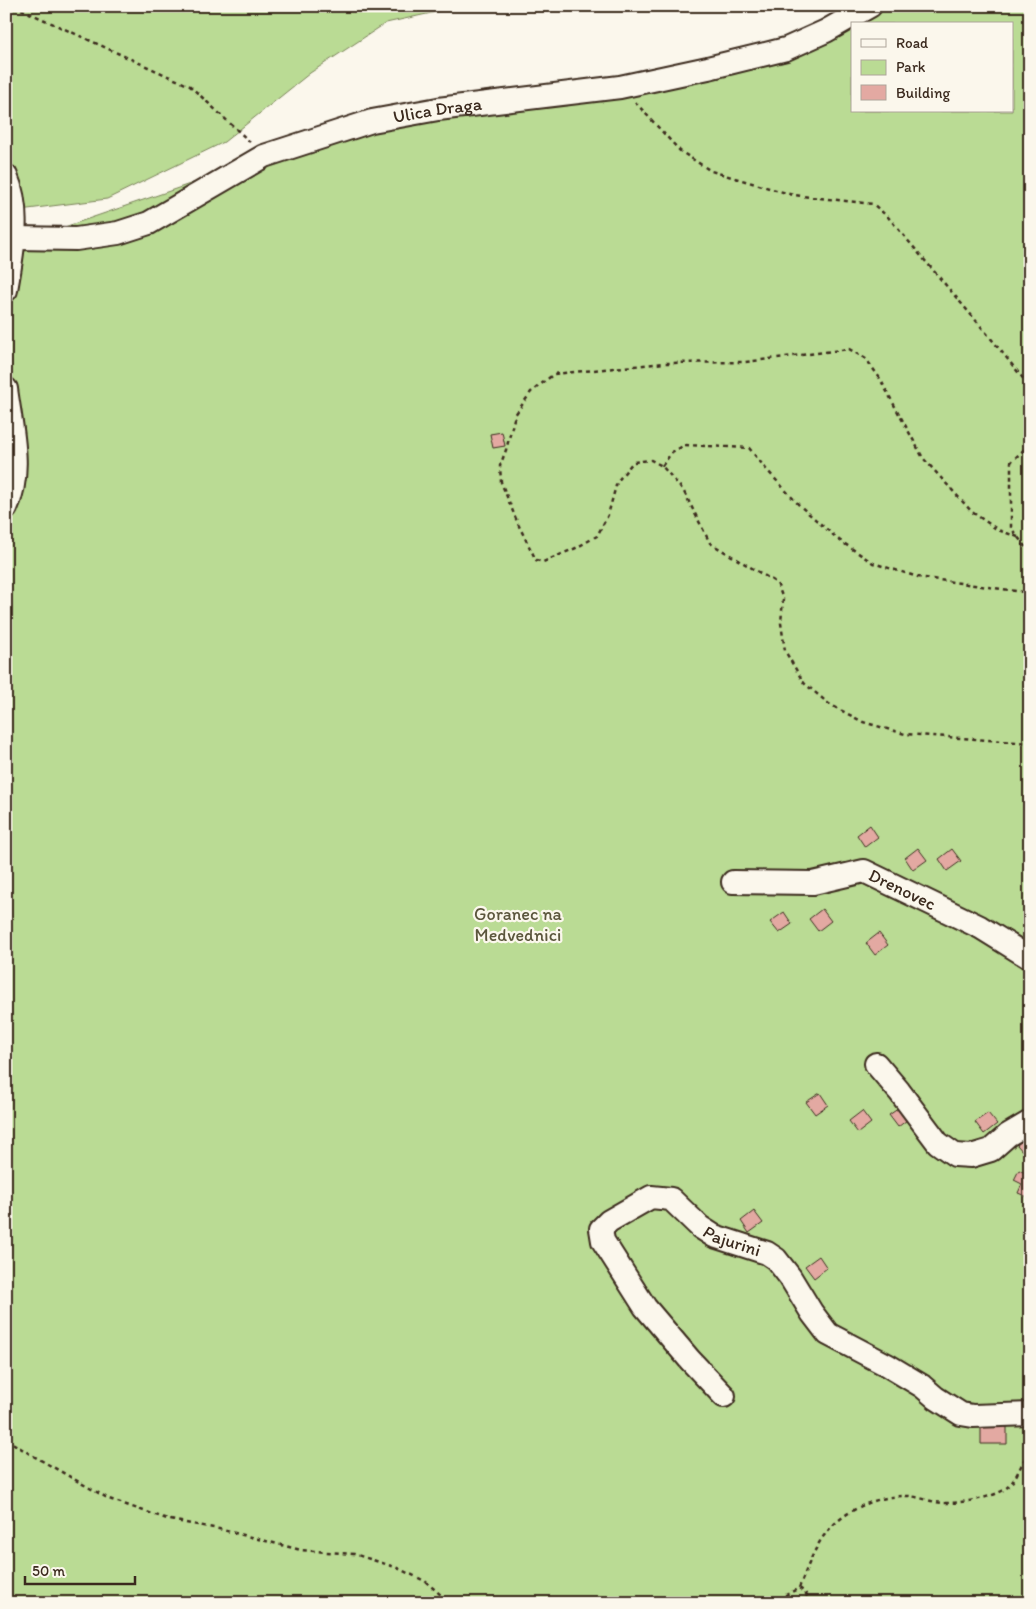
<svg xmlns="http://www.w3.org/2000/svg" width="1036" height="1609" font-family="Itim,sans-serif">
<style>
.green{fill:#badb94;stroke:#7a8259;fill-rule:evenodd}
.building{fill:#e3a9a2;stroke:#3b2a1e}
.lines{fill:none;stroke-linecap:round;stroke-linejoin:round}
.minor-casing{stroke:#3b2a1e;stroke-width:26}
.path{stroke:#3b2a1e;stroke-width:2.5;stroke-dasharray:4 4;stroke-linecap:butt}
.minor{stroke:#fbf7ec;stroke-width:22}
.labels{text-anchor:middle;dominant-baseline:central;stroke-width:4.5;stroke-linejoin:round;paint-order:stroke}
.street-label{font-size:18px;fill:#3b2a1e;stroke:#fbf7ec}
.park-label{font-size:18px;fill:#5b563c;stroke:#fbf7ec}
</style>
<rect width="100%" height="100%" fill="#fbf7ec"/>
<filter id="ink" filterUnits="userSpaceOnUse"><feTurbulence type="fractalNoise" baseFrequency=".02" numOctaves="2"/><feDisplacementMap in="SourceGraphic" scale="10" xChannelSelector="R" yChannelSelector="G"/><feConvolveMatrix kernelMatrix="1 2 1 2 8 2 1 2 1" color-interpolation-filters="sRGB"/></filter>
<g filter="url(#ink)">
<path class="green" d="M6,6H463L386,23L310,73L224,142L107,199L20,210L9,246L403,111L631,90L791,40L845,6H1030V1603H6ZM852,24H1012V111H852Z"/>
<path class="building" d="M502,432L505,446L493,448L490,434Z
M870,825L878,837L865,847L857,835Z
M918,848L927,860L913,870L905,858Z
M952,849L961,861L947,871L939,859Z
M822,909L831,921L818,931L809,919Z
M784,912L792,924L779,933L770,922Z
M879,933L888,945L875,955L866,943Z
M820,1093L828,1105L815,1114L806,1102Z
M902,1106L911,1117L898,1127L889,1115Z
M862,1111L871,1123L858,1133L849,1121Z
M988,1113L997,1124L984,1134L975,1122Z
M1029,1135L1030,1136V1160L1017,1145Z
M1019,1170L1030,1175V1192L1028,1197L1018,1193L1022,1184L1014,1180Z
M754,1211L763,1223L749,1233L741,1221Z
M819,1256L827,1268L814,1278L805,1266Z
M981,1421H1007V1444H981Z"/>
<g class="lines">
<defs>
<g id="minor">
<path d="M6,176C22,212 12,253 6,290"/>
<path id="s1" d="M15,238L76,239L118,233L149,223L264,156L372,121L438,109L620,87L708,68L786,49L826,31L870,6"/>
<path d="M6,389C11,427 23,472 6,508"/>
<path id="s2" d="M733,882L813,883L864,871L980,927L1030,958"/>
<path d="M876,1064L899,1091L938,1143L955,1155L971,1156L991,1150L1008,1135L1030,1122"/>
<path id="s3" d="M724,1396L690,1360L645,1307L603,1241L601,1229L609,1221L651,1197L671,1199L700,1227L714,1236L767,1253L776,1259L790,1277L812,1313L828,1334L887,1365L922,1386L936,1398L961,1414L973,1416L1030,1414"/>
</g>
</defs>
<use href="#minor" class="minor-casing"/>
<path class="path" d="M14,6L190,86L250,142
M635,102L680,151L711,171L793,195L873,204L888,217L989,336L1030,387
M1030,444L1011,462V528L1030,553
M662,466L672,452L685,445L749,448L766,469L799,505L839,540L873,563L918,577L1030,593
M1018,537L998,530L972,512L923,458L879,377L866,359L849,349L745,362L664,363L554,374L531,392L515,415L506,450L500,466L501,482L518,524L536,560L543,562L576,548L597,536L608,515L617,482L633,462L651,460L662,466L683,490L710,543L777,583L783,599L781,623L785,651L804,683L829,704L863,722L905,734L1030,743
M6,1439L30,1454L109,1499L170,1520L219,1529L301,1550L354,1554L395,1567L425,1581L450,1603
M799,1588C805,1573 811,1557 819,1543C837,1513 874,1495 909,1496C920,1497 931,1502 943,1503C957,1504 993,1498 1005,1489C1017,1481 1020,1463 1030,1452
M771,1603L799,1588L805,1592L810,1603"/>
<use href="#minor" class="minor"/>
</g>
</g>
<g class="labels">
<g class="street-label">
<text stroke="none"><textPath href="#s1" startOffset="449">Ulica Draga</textPath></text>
<text stroke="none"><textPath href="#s2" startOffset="175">Drenovec</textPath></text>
<text stroke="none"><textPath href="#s3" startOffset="365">Pajurini</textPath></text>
</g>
<g class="park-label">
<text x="518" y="914">Goranec na<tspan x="518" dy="21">Medvednici</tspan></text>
</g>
</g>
<rect width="1036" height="1609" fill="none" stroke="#fbf7ec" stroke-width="25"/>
<rect x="12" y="12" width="1011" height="1584" fill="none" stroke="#3b2a1e" stroke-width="2" filter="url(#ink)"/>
<rect x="851" y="22" width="162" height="90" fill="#fbf7ec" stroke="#aea59a"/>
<rect x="861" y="39" width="25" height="8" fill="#fbf7ec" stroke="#aea59a"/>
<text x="896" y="48" font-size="15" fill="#3b2a1e">Road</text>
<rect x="861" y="60" width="25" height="15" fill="#badb94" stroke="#aea59a"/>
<text x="896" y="72" font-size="15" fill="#3b2a1e">Park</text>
<rect x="861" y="85" width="25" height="15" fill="#e3a9a2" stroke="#aea59a"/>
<text x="896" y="98" font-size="15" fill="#3b2a1e">Building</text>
<path d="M25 1576v8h110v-8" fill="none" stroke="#3b2a1e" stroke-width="2.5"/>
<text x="32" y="1576" font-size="15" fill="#3b2a1e" stroke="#fbf7ec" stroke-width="4" paint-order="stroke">50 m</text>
</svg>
